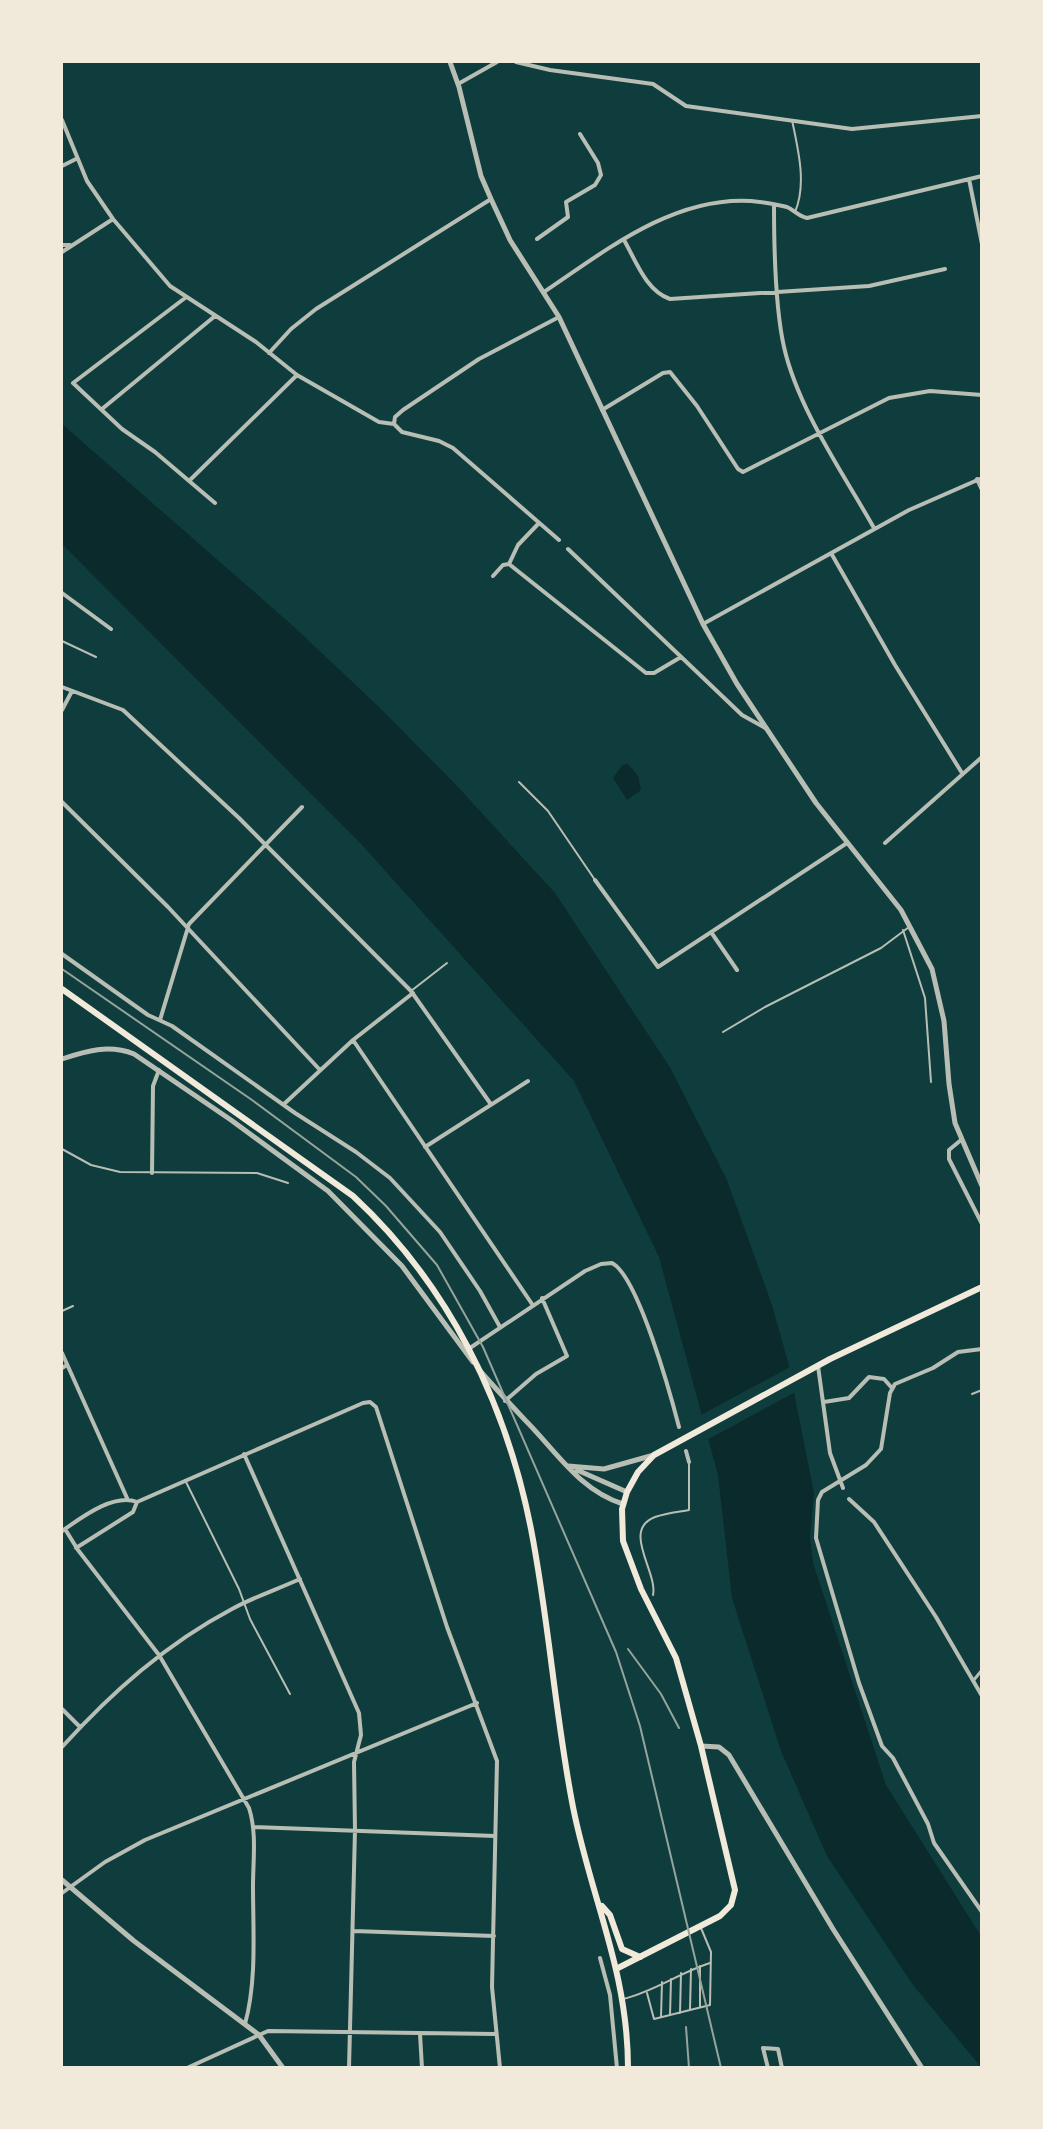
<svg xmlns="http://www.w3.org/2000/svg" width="1043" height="2129" font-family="Barlow,sans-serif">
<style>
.water{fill:#0a2a2b}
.pier{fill:#0f3d3e}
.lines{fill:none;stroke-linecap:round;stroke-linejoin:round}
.service{stroke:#b8beb3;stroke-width:2}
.pedestrian{stroke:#b8beb3;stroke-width:3}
.minor{stroke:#b8beb3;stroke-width:4}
.tertiary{stroke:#b8beb3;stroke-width:5}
.secondary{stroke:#f1e9da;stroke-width:6}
.primary{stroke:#f1e9da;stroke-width:6}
.rail{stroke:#97a49c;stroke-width:2}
</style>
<rect width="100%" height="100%" fill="#0f3d3e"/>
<path class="water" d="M62,424L292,625L379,707L458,787L555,893L671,1069L727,1180L772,1305L788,1362L814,1493L810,1537L813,1563L886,1785L981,1936V2067L913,1985L827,1856L781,1751L732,1598L718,1475L659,1257L574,1081L363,846L62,544Z
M628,764L638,776L641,790L627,800L613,778L622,765Z"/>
<path class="pier" d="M792,1366L797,1391L705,1441L699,1416Z"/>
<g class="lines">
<path class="service" d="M792,120C798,149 807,184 795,212
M62,641L96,657
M519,782L548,811L595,880
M903,930L925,998L931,1082
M411,991L447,963
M723,1032L765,1007L881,948L909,927
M62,1149L91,1165L120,1172L257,1173L288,1183
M62,1311L73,1306
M972,1394L982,1390
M185,1480L239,1589L250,1619L290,1694
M653,1595C658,1572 621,1530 655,1517C666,1513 678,1512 689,1510V1463
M647,1993L654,2019L710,2005L711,1952L701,1928
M623,1999C653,1992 679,1973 710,1963
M700,2007V1966
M690,2009L691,1969
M680,2013L681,1973
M670,2015L671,1979
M661,2017L662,1982"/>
<path class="pedestrian" d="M973,1681L982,1670"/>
<path class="minor" d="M516,62L550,70L653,84L686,106L852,129L982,116
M458,84L497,62
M62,120L87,181L113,219L170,286L256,342L297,375L379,422L394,424L402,432L439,441L453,448L559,540
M62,166L76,159
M969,179L982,244
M774,205C774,247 775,307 784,347C798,409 843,473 874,528
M537,239L568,217L566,202L595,185L601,175L598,163L580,134
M624,240C636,261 646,291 670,299L869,286L945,269
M62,245H70
M62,252L113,219
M544,292C605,251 673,196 751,201C762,202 776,204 787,207C794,210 798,216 807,218L982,176
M185,298L73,383L122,429L155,452L215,503
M269,353L291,329L316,309L491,199
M102,409L215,316
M602,410L663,373L670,372L697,406L738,469L743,472L889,398L930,391L982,395
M394,424L395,417L403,410L479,359L559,317
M977,479L982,490
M190,480L297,375
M568,549L742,715L767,729
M831,553L895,665L962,773
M509,564L646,673H654L681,657
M493,576L503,565L509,564L518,545L539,523
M62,593L111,629
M703,624L909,510L982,478
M62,687L123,710L239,818L411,991L490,1103
M62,710L72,691
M62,802L168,907L320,1070
M885,843L982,757
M595,880L658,967L847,843
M711,932L737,970
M62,954L148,1015L172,1026L295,1113L356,1152L390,1178L440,1232L480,1291L500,1327
M160,1020L189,924L302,807
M353,1040L532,1304
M284,1104L353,1040L413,993
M961,1140L949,1150V1159L982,1224
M425,1147L528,1081
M152,1173L153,1086L159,1070
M982,1349L958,1352L933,1368L895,1384L890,1393L881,1449L866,1465L822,1492L818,1500L816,1538L859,1683L882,1746L893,1758L928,1824L934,1843L982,1912
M467,1350L585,1271L601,1264L612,1263C638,1276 671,1396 679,1427
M62,1353L127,1498
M818,1366L830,1453L843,1488
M62,1368L67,1365
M505,1401L536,1374L567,1356L542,1298
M824,1402L849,1398L869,1377L884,1379L892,1388
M686,1451L689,1462
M244,1454L359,1713L361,1735L354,1762L355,1830L349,2068
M849,1499L874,1522L936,1617L982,1696
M65,1529L78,1550L159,1655L249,1808C257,1833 253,1860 253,1886C253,1930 257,1981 245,2024
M62,1531C81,1518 113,1493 137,1502L363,1403L370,1402L376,1407L447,1627L497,1761L492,1987L500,2068
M76,1548L133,1512L137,1502
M62,1709L80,1727
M62,1747C112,1692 166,1644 232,1609C254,1597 278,1589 300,1579
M254,1827L495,1836
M62,1893L105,1862L145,1840L477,1703
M354,1931L494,1936
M600,1958L610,1995L617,2068
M420,2034L422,2068
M187,2068L268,2031L496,2034
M768,2068L763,2048L778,2049L782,2068"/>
<path class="tertiary" d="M450,62L459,87L481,176L491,199L510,240L559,317L703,624L737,684L816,803L901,910L932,969L944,1021L949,1084L955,1123L982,1186
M62,1059C86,1051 109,1044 134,1054L231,1120L328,1191L402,1266L473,1362
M481,1372C496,1389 510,1404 525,1420C556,1451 579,1490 623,1504
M568,1466L604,1469L654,1455
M577,1470L627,1492
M701,1746L719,1747L729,1755L833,1929L922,2068
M62,1880L134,1941L259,2035L283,2068"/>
<path class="secondary" d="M618,1968L720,1916L731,1905L735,1890L701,1746L676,1658L641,1589L623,1541L622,1509L627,1492L638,1472L654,1455L830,1359L982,1287"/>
<path class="primary" d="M62,989L353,1196C448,1284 506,1402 531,1529C549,1621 555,1715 573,1807C591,1898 628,1971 628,2068
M602,1906L610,1915L622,1949L640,1957"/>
<path class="rail" d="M62,969L252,1100L356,1177L386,1206L437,1265L483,1347L616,1652L640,1726L721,2068
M628,1649L661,1694L679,1728
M686,2027L689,2068"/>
</g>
<rect width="1043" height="2129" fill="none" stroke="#f1e9da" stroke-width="126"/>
</svg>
